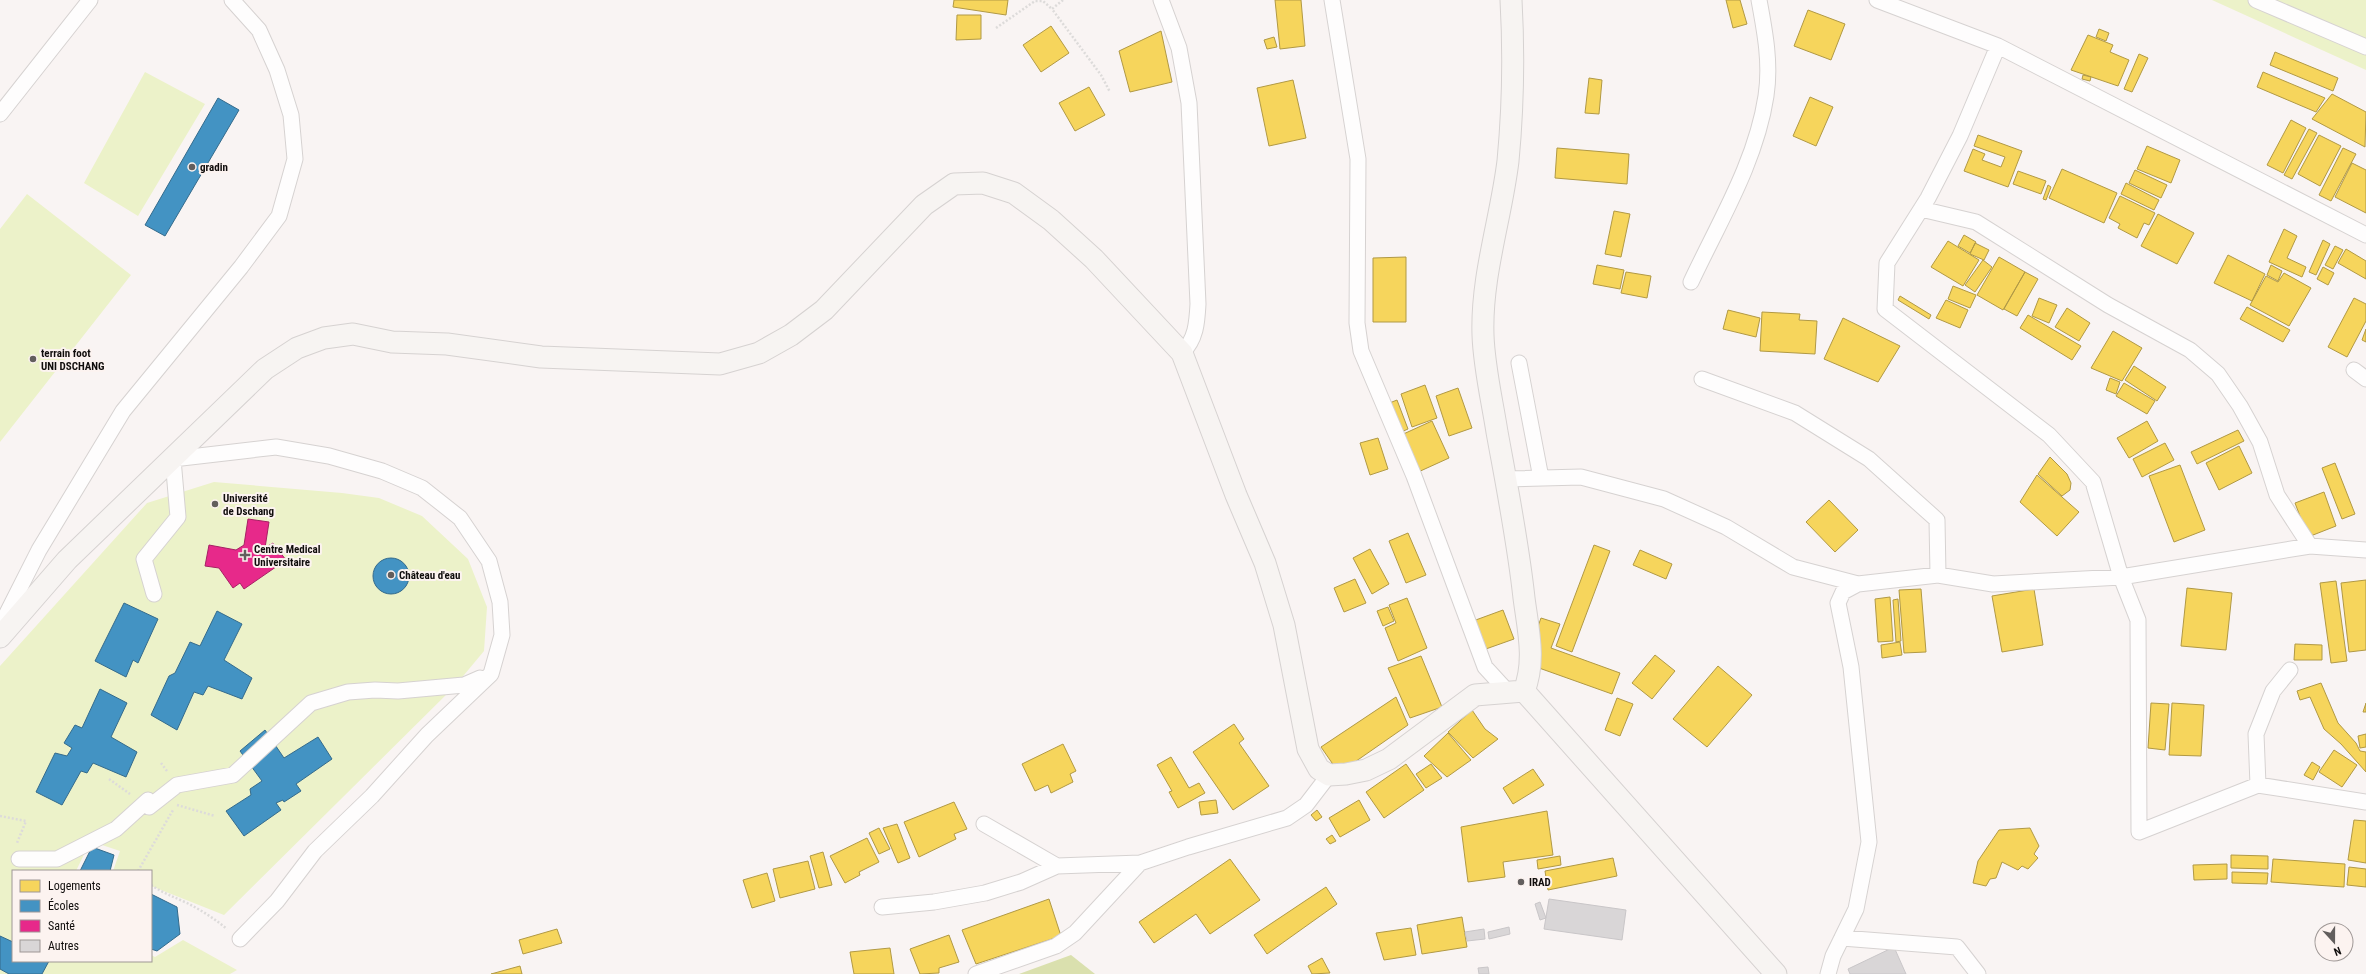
<svg xmlns="http://www.w3.org/2000/svg" width="2366" height="974" font-family="'Roboto Condensed',sans-serif">
<style>
.green{fill:#ecf2c9}
.forest{fill:#dae0ae}
.homes{fill:#f6d55c;stroke:#b19944}
.schools{fill:#4393c3;stroke:#346b8c}
.health{fill:#e7298a;stroke:#a62164}
.building{fill:#d9d6d7;stroke:#c9c6c8}
.lines{fill:none;stroke-linecap:round;stroke-linejoin:round}
.street-casing{stroke:#d6d2d1;stroke-width:17}
.secondary-casing{stroke:#d6d2d1;stroke-width:23}
.path{stroke:#dddbda;stroke-width:2.5;stroke-dasharray:2 2;stroke-linecap:butt}
.street{stroke:#fefdfd;stroke-width:15}
.secondary{stroke:#f7f4f2;stroke-width:21}
.poi-dot{fill:#625e5d;stroke:#fcf3f0;stroke-width:1.5}
.labels{text-anchor:middle;dominant-baseline:central;stroke-width:4;stroke-linejoin:round;paint-order:stroke}
.poi-label{font-size:11px;font-weight:bold;fill:#100d0c;stroke:#fcf3f0;text-anchor:start}
</style>
<rect width="100%" height="100%" fill="#f9f4f3"/>
<path class="green" d="M2212,0H2366V70Z
M145,72L205,104L138,216L84,183Z
M27,194L131,275L0,442V229Z
M214,482L342,493L379,498L422,516L468,559L487,607L484,651L454,687L224,915L151,886V871H113L120,851L96,843L88,846L76,871H13V961H151V955L155,957L183,940L237,970L230,974H0V666L147,503Z"/>
<path class="forest" d="M1071,955L1095,974H1019Z"/>
<path class="homes" d="M954,0H1008L1006,15L953,7Z
M1275,0H1301L1305,46L1280,49Z
M1726,0H1740L1747,24L1733,28Z
M1808,10L1845,24L1831,60L1794,46Z
M957,15H981V39L956,40Z
M1051,26L1069,53L1041,72L1023,45Z
M2099,29L2109,33L2106,41L2096,37Z
M1161,31L1172,82L1130,92L1119,51Z
M2088,35L2113,45L2110,52L2129,60L2118,86L2071,70Z
M1274,37L1277,47L1267,49L1264,40Z
M2275,52L2338,78L2333,91L2270,65Z
M2139,54L2148,58L2132,92L2124,89Z
M2263,72L2325,98L2316,112L2257,87Z
M2083,75L2091,77L2090,81L2082,79Z
M1589,78L1602,80L1599,114L1585,113Z
M1293,80L1306,138L1269,146L1257,88Z
M1089,87L1105,115L1075,131L1059,103Z
M2332,94L2366,112L2365,147L2312,119Z
M1810,97L1833,107L1816,146L1793,136Z
M2291,120L2306,128L2283,173L2267,165Z
M2309,129L2317,133L2292,179L2284,175Z
M1978,135L2022,151L2008,187L1964,171L1973,149L1985,154L1982,160L2001,167L2005,157L1974,146Z
M2319,135L2341,146L2320,186L2298,174Z
M2147,146L2180,160L2171,183L2137,169Z
M1557,148L1629,154L1627,184L1555,178Z
M2343,148L2356,154L2331,201L2319,195Z
M2352,163L2366,170V213L2335,197Z
M2062,169L2117,193L2104,223L2049,198Z
M2135,170L2167,185L2161,198L2129,183Z
M2018,171L2046,181L2041,194L2013,184Z
M2126,183L2159,200L2154,210L2121,194Z
M2048,185L2051,187L2046,200L2043,199Z
M2120,196L2155,213L2149,225L2144,223L2137,238L2118,228L2120,224L2109,218Z
M1614,211L1630,214L1621,257L1605,254Z
M2158,214L2194,233L2177,264L2141,246Z
M2284,229L2297,236L2287,258L2306,267L2302,277L2269,262Z
M1964,235L1976,242L1970,253L1958,246Z
M2323,240L2330,244L2316,275L2309,272Z
M1948,241L1979,260L1963,286L1931,267Z
M1975,243L1989,250L1984,260L1970,254Z
M2335,246L2343,250L2333,269L2325,265Z
M2346,249L2366,261V279L2338,263Z
M2228,255L2265,274L2252,301L2214,283Z
M1406,257V322H1373V258Z
M1999,257L2025,272L2003,310L1977,295Z
M1983,260L1992,267L1975,292L1965,285Z
M1597,265L1624,270L1620,289L1593,284Z
M2271,265L2282,271L2278,281L2267,275Z
M2323,267L2334,273L2328,285L2317,279Z
M1626,272L1651,276L1647,298L1621,293Z
M2025,272L2038,279L2017,316L2004,309Z
M2284,273L2311,288L2289,326L2250,305L2266,276L2278,282Z
M1953,286L1976,295L1970,308L1948,299Z
M1900,296L1931,315L1929,319L1898,300Z
M2039,298L2057,305L2049,323L2032,316Z
M2354,298L2366,304V321L2347,357L2328,347Z
M1946,300L1968,310L1960,328L1936,318Z
M2247,307L2290,330L2283,342L2240,319Z
M2067,308L2090,323L2079,341L2055,327Z
M1728,310L1760,318L1756,337L1723,329Z
M1762,312L1800,314L1799,320L1817,321L1815,354L1760,351Z
M2028,315L2081,346L2072,360L2020,328Z
M1843,318L1900,346L1878,382L1824,359Z
M2366,329V342L2362,340Z
M2113,331L2142,348L2122,381L2091,368Z
M2134,366L2166,387L2157,401L2125,380Z
M2110,378L2120,382L2116,394L2106,390Z
M2124,383L2155,401L2147,414L2116,396Z
M1425,385L1437,418L1412,427L1401,394Z
M1458,388L1472,428L1449,436L1436,396Z
M1397,400L1408,429L1399,433L1387,404Z
M1432,421L1449,458L1416,473L1399,436Z
M2147,421L2158,441L2129,458L2117,438Z
M2238,430L2244,441L2197,464L2191,452Z
M1378,438L1388,469L1370,475L1360,443Z
M2165,443L2174,460L2142,477L2133,459Z
M2239,446L2252,473L2219,490L2206,463Z
M2050,457L2067,474L2071,483L2070,490L2062,496L2038,474Z
M2335,463L2355,514L2342,519L2322,468Z
M2180,465L2205,530L2174,542L2149,476Z
M2037,475L2079,512L2057,536L2020,502Z
M2324,492L2336,526L2308,537L2295,503Z
M1829,500L1858,530L1835,552L1806,522Z
M1408,533L1426,575L1406,583L1389,541Z
M1594,545L1610,551L1572,652L1556,646Z
M1370,549L1389,584L1372,594L1353,558Z
M1640,550L1672,564L1666,579L1633,565Z
M1355,579L1366,603L1344,612L1334,588Z
M2366,580V650L2349,652L2341,583Z
M2336,581L2347,661L2331,663L2320,583Z
M2187,588L2232,593L2226,650L2181,646Z
M1921,589L1926,652L1904,653L1899,590Z
M2034,589L2043,645L2002,652L1992,596Z
M1890,597L1893,641L1878,642L1875,599Z
M1407,598L1427,648L1398,661L1385,628L1396,623L1389,605Z
M1898,599L1901,641L1896,642L1893,600Z
M1388,607L1394,621L1383,626L1377,611Z
M1503,610L1514,639L1483,650L1473,621Z
M1541,618L1560,624L1551,648L1620,673L1612,694L1525,663Z
M1900,642L1902,655L1882,658L1881,645Z
M2295,644L2322,645V660H2294Z
M1655,655L1675,671L1652,699L1632,683Z
M1421,656L1442,707L1410,718L1388,668Z
M1718,666L1752,695L1707,747L1673,719Z
M2321,683L2338,723L2356,743L2360,751L2366,752V772L2341,744L2324,729L2310,697L2300,700L2297,691Z
M1396,697L1408,725L1339,773L1321,747Z
M1617,698L1633,704L1620,736L1605,730Z
M2151,703L2169,704L2165,750L2148,748Z
M2172,703L2204,705L2201,756L2169,755Z
M2366,703V712H2363Z
M1472,710L1485,729L1498,739L1473,758L1448,732Z
M1234,724L1244,739L1239,743L1269,786L1233,810L1193,752Z
M1448,733L1471,760L1447,777L1424,756Z
M2366,734V747L2360,748L2358,736Z
M1063,744L1076,771L1070,774L1073,782L1051,793L1048,785L1035,791L1022,764Z
M2334,750L2357,765L2342,787L2319,772Z
M1171,757L1189,788L1199,783L1205,793L1178,808L1169,792L1172,791L1157,765Z
M2312,762L2320,767L2313,780L2304,775Z
M1406,764L1424,790L1384,818L1366,792Z
M1431,764L1442,778L1426,788L1416,774Z
M1533,769L1544,785L1513,804L1503,788Z
M1216,800L1218,813L1201,815L1199,802Z
M1359,800L1370,820L1340,837L1329,818Z
M954,802L967,829L954,834L956,839L919,857L904,822Z
M1317,810L1322,817L1316,821L1311,815Z
M1547,811L1553,855L1503,862L1505,877L1468,882L1461,827Z
M2354,820L2366,821V863L2348,860Z
M897,824L910,858L898,863L883,828Z
M879,828L890,849L879,854L869,833Z
M2030,828L2039,846L2034,854L2038,858L2028,869L2022,866L2018,870L2002,862L1996,878L1990,879L1986,886L1973,883L1978,861L1999,830Z
M1332,835L1336,841L1330,844L1326,839Z
M867,838L879,862L859,872L860,875L845,883L830,856Z
M823,852L832,885L819,888L810,856Z
M2231,855L2268,856V869L2231,868Z
M1560,856L1561,865L1538,869L1537,860Z
M1613,858L1617,876L1548,890L1545,871Z
M1230,859L1260,900L1210,934L1196,914L1154,943L1139,922Z
M2273,859L2345,864L2344,887L2271,882Z
M808,861L815,889L780,898L773,869Z
M2227,864V879L2194,880L2193,865Z
M2349,867L2366,869V887L2347,885Z
M2232,872L2268,873L2267,884L2232,883Z
M767,873L775,901L752,908L743,880Z
M1326,887L1337,904L1267,954L1254,935Z
M1049,899L1061,936L976,964L962,930Z
M1462,917L1467,947L1422,954L1417,925Z
M1411,928L1416,955L1384,960L1376,933Z
M557,929L562,943L523,954L519,940Z
M949,935L959,962L939,968V973L920,974L910,949Z
M890,948L894,974H854L850,952Z
M1322,958L1330,973L1312,974L1308,966Z
M520,966L522,974H491Z"/>
<path class="schools" d="M218,98L239,110L165,236L145,225Z
M373 576a18 18 0 1 1 36 0a18 18 0 1 1-36 0Z
M124,603L158,619L138,663L133,660L126,677L95,661Z
M217,611L242,624L224,660L252,678L242,699L208,686L203,695L194,692L177,730L151,715L169,676L175,673L190,642L200,646Z
M100,689L127,703L111,737L137,752L126,777L93,763L87,773L81,771L62,805L36,792L55,753L67,756L72,748L64,743L75,725L82,728Z
M265,730L284,758L318,737L332,759L296,784L301,791L284,802L283,800L276,803L281,810L244,836L226,811L251,795L250,789L262,781L240,751Z
M92,847L114,855L110,871H80Z
M151,894L177,907L180,934L157,951L151,949Z
M0,936L13,942V961H49L42,974H9L0,969Z"/>
<path class="health" d="M248,519L269,522L265,548L273,543L286,560L244,589L240,583L233,588L219,568L205,566L209,545L236,550L244,545Z"/>
<path class="building" d="M1549,899L1626,910L1622,940L1544,929Z
M1540,902L1546,918L1540,920L1535,904Z
M1509,927L1510,934L1489,939L1488,932Z
M1484,929L1485,939L1467,941L1465,932Z
M1894,947L1906,974H1850L1848,969Z
M1488,967L1489,974H1479L1478,968Z"/>
<g class="lines">
<defs>
<path id="street" d="M1161,0L1179,48L1189,103L1198,304C1197,323 1196,339 1182,353
M1332,0L1358,159L1357,323L1361,351L1414,476L1485,667L1507,691
M1877,0L1998,46L2366,235
M2256,0L2366,47
M1998,46L1960,136L1928,198L1887,263L1885,309L2049,435L2093,482L2121,577L2138,620L2139,832L2258,785L2366,802
M0,114L90,0
M1921,209L1976,222L2108,305L2190,350L2218,374L2240,406L2260,442L2277,495L2310,546
M1691,282C1719,222 1756,162 1766,96C1771,64 1765,32 1759,0
M1519,363L1541,478
M2354,370L2366,379
M1702,379L1795,413L1869,459L1937,520L1938,575
M1505,479L1581,477L1664,499L1726,527L1793,567L1858,584L1938,575L1993,584L2121,577L2310,546L2366,550
M154,594L144,559L178,517L173,459L276,447L329,456L382,471L422,488L460,518L489,561L500,602L502,635L491,674L427,735L372,796L315,851L277,901L240,939
M1,625L39,550L123,411L241,267L279,216L295,159L291,115L277,70L259,30L232,0
M2258,785L2256,734L2273,691L2290,670
M984,824L1057,866
M19,859H57L116,829L148,800L149,807L177,785L233,775L311,703L348,692L375,690L398,691L464,685L480,678
M882,907L934,902L985,893L1021,882L1057,866L1140,863
M1842,938L1957,947L1978,974
M976,974L1056,946L1075,933L1140,863L1188,847L1287,818L1306,805L1329,775
M1828,974L1833,956L1856,909L1869,842L1851,667L1838,603L1843,592L1858,584"/>
<path id="secondary" d="M1511,0C1514,53 1513,108 1508,161C1501,219 1481,276 1483,335C1484,367 1492,400 1497,432C1507,487 1518,542 1524,598C1528,629 1536,661 1524,691
M0,637L67,560L265,369L297,348L324,338L353,334L392,342L447,344L541,357L720,364L759,353L791,335L824,310L924,205L954,184L983,183L1014,193L1051,220L1094,259L1182,353L1236,495L1265,563L1284,625L1308,749L1319,769L1329,775L1346,774L1366,770L1389,759L1475,695L1524,691L1776,974"/>
</defs>
<use href="#street" class="street-casing"/>
<use href="#secondary" class="secondary-casing"/>
<path class="path" d="M1063,0L1052,9L1101,75L1110,92
M996,28L1035,1H1043L1052,9
M161,763L167,771
M109,779L130,794
M177,805L215,816
M0,816L26,821L17,843
M138,871L173,810
M151,885C163,893 174,897 187,903C201,910 215,919 227,929"/>
<use href="#street" class="street"/>
<use href="#secondary" class="secondary"/>
</g>
<g class="poi-dot">
<circle cx="192" cy="167" r="4"/>
<circle cx="33" cy="359" r="4"/>
<circle cx="215" cy="504" r="4"/>
<path d="M243 549h4v4h4v4h-4v4h-4v-4h-4v-4h4z"/>
<circle cx="391" cy="575" r="4"/>
<circle cx="1521" cy="882" r="4"/>
</g>
<g class="labels">
<g class="poi-label">
<text x="200" y="167">gradin</text>
<text x="41" y="353">terrain foot<tspan x="41" dy="13">UNI DSCHANG</tspan></text>
<text x="223" y="498">Université<tspan x="223" dy="13">de Dschang</tspan></text>
<text x="254" y="549">Centre Medical<tspan x="254" dy="13">Universitaire</tspan></text>
<text x="399" y="575">Château d'eau</text>
<text x="1529" y="882">IRAD</text>
</g>
</g>
<rect x="12" y="870" width="140" height="92" fill="#fcf3f0" stroke="#9e9795"/>
<rect x="20" y="880" width="20" height="12" fill="#f6d55c" stroke="#9e9795"/>
<text x="48" y="890" font-size="12" fill="#100d0c">Logements</text>
<rect x="20" y="900" width="20" height="12" fill="#4393c3" stroke="#9e9795"/>
<text x="48" y="910" font-size="12" fill="#100d0c">Écoles</text>
<rect x="20" y="920" width="20" height="12" fill="#e7298a" stroke="#9e9795"/>
<text x="48" y="930" font-size="12" fill="#100d0c">Santé</text>
<rect x="20" y="940" width="20" height="12" fill="#d9d6d7" stroke="#9e9795"/>
<text x="48" y="950" font-size="12" fill="#100d0c">Autres</text>
<g transform="translate(2334 942) rotate(159)"><circle r="19" fill="#fcf3f0" stroke="#9e9795"/>
<path d="M0-3L7 15L0 10L-7 15Z" fill="#625e5d"/>
<text y="-6" font-size="11" font-weight="bold" text-anchor="middle" fill="#100d0c">N</text>
</g>
</svg>
